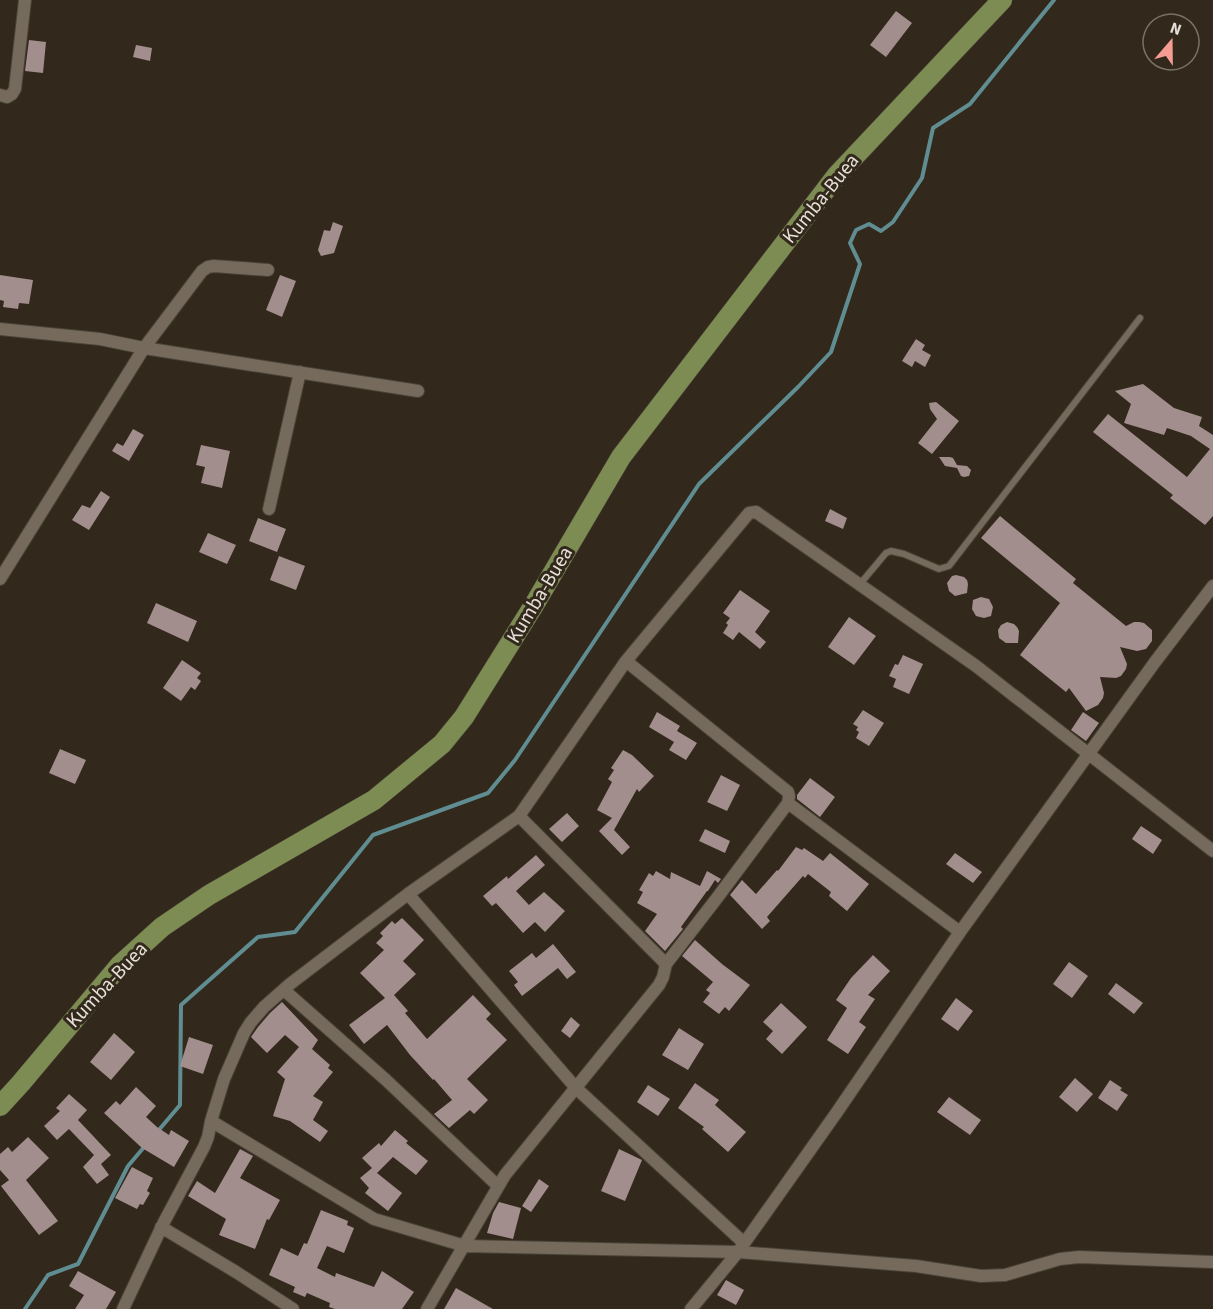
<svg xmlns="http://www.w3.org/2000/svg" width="1213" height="1309" font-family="'Source Sans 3',sans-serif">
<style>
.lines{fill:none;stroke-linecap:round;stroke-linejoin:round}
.stream{stroke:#608d91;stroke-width:4}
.building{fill:#a28e8d}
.service-casing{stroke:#4a4338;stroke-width:8}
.minor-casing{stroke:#4a4338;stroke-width:14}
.trunk-casing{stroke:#4a4338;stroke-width:21}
.service{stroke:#756a5c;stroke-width:6}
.minor{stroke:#756a5c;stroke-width:12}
.trunk{stroke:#7c8c52;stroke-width:20}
.labels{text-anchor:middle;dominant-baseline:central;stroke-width:6;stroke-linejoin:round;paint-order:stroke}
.street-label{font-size:20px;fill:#e6e0d8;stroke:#32281c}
</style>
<rect width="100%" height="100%" fill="#32281c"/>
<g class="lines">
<path class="stream" d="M158,1131L180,1105L181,1005L258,937L295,932L373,835L488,793L515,760L699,484L798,387L831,352L860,264L850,243L856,230L869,224L881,231L893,222L922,178L933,128L970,104L1054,0
M25,1309L48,1275L78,1264L128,1166L145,1146"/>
</g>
<path class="building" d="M896,11L912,23L886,57L870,45Z
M29,40L46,42L43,73L25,71Z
M136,45L152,48L150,61L133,57Z
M333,222L343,226L334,253L321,256L318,250L324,230L330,231Z
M0,275L33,280L29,304L19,303L18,309L3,307L4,301L0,300Z
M280,275L296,281L282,317L266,310Z
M916,339L925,345L922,350L931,355L925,367L915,361L912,367L902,361Z
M1143,384L1174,408L1202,417L1199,426L1213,435V516L1205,525L1170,498L1173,495L1093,432L1108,414L1187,477L1210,449L1191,436L1167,428L1164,435L1124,423L1131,404L1115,391Z
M936,402L959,421L932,454L918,443L937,419L930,409L929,403Z
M133,429L144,435L129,461L112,451L117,443L123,446Z
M201,445L230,451L222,488L201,483L205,467L196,465Z
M939,457H950L953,458L957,465L967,466L971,470L969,476L964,477L961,476L957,468L945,466Z
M101,491L110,497L89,530L72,520L82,505L90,508Z
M830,509L847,518L843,529L825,521Z
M1000,516L1076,579L1073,583L1126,626L1134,622H1139L1144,623L1152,630V641L1146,649L1137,651L1120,647L1127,664L1126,669L1121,676L1116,678L1100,677L1104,693L1103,698L1098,705L1086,711L1069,688L1066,692L1020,655L1060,603L981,538Z
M258,518L286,529L277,552L249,541Z
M208,533L236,545L227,564L199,552Z
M279,556L305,566L296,590L270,580Z
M956,575L964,577L967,580L968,584L967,593L955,596L949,591L947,583L952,576Z
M740,590L770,611L755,632L766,642L760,649L739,632L733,640L723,633L728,625L726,623L730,618L723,613Z
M981,597L989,599L993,607L991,616L984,618L976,616L972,609L973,600Z
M156,603L197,621L188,642L147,623Z
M849,617L876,636L854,665L828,647Z
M1007,622L1014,624L1017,627L1019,631L1018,643H1006L999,638L998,630L1001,625Z
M903,655L923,664L909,694L893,687L896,679L889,676L895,664L898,665Z
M182,660L201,673L197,678L201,681L195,690L191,687L181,701L163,688Z
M863,710L884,723L869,746L856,738L859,732L856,730L858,727L853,724Z
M657,712L680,726L677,731L697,743L686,760L669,750L674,742L649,727Z
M1083,712L1099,723L1086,741L1071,730Z
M60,749L86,760L75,784L49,773Z
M623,750L632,755L654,776L639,792L637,789L614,830L630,847L622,855L599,831L612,818L597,810L612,782L608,779L614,770L611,768Z
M721,775L740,785L727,811L707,802Z
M810,778L835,797L820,817L797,799V795Z
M567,813L579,826L562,842L549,829Z
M1141,826L1162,840L1153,854L1132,839Z
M705,829L730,841L725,853L699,841Z
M796,847L802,850L804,848L823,861L830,853L869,884L847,911L829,896L831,892L808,874L805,878L803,876L767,917L770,921L762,929L730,895L742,880L756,894L777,870L778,871Z
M955,853L982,872L973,883L946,864Z
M536,855L545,865L516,891L529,905L544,892L565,911L545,932L535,922L523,933L496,903L492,906L483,896L507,876L508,879Z
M656,871L670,879L671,872L700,886L707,871L721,879L718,883L715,880L708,891H707L681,927L683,929L665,951L645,931L657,914L637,903L643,892L639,890L649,873L653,876Z
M402,918L424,940L403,961L416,974L394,995L408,1011L405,1013L427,1039L473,995L491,1014L486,1019L507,1040L467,1079L488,1100L474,1114L470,1110L449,1128L434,1114L452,1100L434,1079L433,1080L410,1055L387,1025L364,1044L349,1025L385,998L360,973L384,950L376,943L383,936L380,933L392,921L395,924Z
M695,940L722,964L750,985L729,1011L725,1007L719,1014L703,1002L710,993L706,990L713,982L682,956Z
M553,944L576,972L567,979L558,968L522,996L514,985L518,982L509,971L532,953L536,958Z
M873,955L890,971L868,995L875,999L859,1022L866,1027L848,1054L827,1040L847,1008L836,1000L851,978Z
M1069,962L1088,976L1072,998L1053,984Z
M1116,983L1143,1003L1134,1014L1108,994Z
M956,998L973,1011L958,1031L941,1019Z
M282,1002L318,1040L312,1049L330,1065L328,1068L333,1072L313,1096L323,1102L313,1120L328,1131L320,1142L290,1121L273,1116L285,1079L277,1072L299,1047L285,1035L267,1053L251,1037L258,1027L270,1013Z
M781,1003L807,1027L782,1054L766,1039L773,1031L763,1022Z
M571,1017L580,1025L570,1038L561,1031Z
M679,1028L704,1044L688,1070L662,1055Z
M114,1033L135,1052L111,1080L90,1062Z
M189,1037L213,1045L203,1074L180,1066Z
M1075,1078L1093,1094L1077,1112L1059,1097Z
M1110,1080L1122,1088L1120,1090L1128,1095L1117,1111L1098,1098Z
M695,1083L719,1100L715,1105L746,1132L728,1152L702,1129L704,1127L678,1108Z
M648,1085L670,1099L658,1116L637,1102Z
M136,1087L156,1106L146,1117L157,1127L169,1135L171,1130L189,1141L174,1167L142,1148L104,1113L116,1101L120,1105Z
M69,1094L87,1110L78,1120L111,1155L101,1164L109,1175L97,1184L83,1167L94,1155L69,1129L57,1140L44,1126L60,1111L56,1108Z
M949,1097L981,1120L970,1135L937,1112Z
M395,1130L408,1141L406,1143L428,1161L416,1175L393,1157L377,1173L402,1193L388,1211L365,1193L369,1188L360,1178L372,1168L362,1158L379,1143L381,1146Z
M28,1137L49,1158L26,1180L58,1221L39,1235L1,1186L9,1180L0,1170V1154L8,1147L12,1152Z
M240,1149L253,1156L240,1178L280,1200L269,1220L267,1219L255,1249L219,1235L226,1219L188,1196L197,1181L215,1193Z
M619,1149L642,1160L625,1201L601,1191Z
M132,1167L153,1178L147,1191L150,1193L143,1205L140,1204L137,1209L115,1198Z
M539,1179L549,1186L531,1212L522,1206Z
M499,1202L521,1208L513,1239L487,1233L493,1213Z
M321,1210L348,1221L347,1225L354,1228L344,1253L327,1246L317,1268L335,1277L336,1273L374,1287L382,1271L414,1292L402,1309H335L329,1307L330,1303L307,1293L305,1297L293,1292L295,1287L269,1275L281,1248L298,1256L304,1243L307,1244Z
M78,1271L116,1292L106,1309H75L84,1295L69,1286Z
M726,1280L744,1290L736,1305L717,1295Z
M456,1288L493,1309H444Z"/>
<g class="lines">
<defs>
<path id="service" d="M860,584L886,553L891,551L904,554L939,569L949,566L1140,318"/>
<path id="minor" d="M0,95L7,97L12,94L15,89L25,0
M0,329L100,339L144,348L418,391
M269,509L300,372
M0,579L144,348L202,271L208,267L214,266L268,270
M788,803L960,932
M519,816L666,964
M408,894L576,1088L744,1243
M284,990L386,1080L498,1186
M211,1121L374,1219L465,1246L738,1252L916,1266L981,1276L1005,1275L1060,1259L1079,1257L1213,1262
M161,1227L236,1272L293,1309
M123,1309L164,1222L204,1147L208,1137L211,1121L224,1079L244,1033L251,1022L264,1007L290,984L408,894L519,816L626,661L749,513L756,512L976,666L1213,851
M427,1309L505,1175L659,985L663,977L666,964L717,898L788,803L789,796L788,792L626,661
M691,1309L738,1252L837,1112L960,932L1155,662L1213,586"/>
<path id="trunk" d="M0,1106L21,1083L120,965L162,927L209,895L374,800L442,744L464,717L534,605L621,457L837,175L1002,0"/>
</defs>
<use href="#service" class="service-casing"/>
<use href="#minor" class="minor-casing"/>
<use href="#trunk" class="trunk-casing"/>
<use href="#service" class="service"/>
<use href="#minor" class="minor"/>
<use href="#trunk" class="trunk"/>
</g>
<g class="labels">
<g class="street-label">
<text transform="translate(821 199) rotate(-51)">Kumba-Buea</text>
<text transform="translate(540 595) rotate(-59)">Kumba-Buea</text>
<text transform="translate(107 985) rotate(-47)">Kumba-Buea</text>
</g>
</g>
<g transform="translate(1171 42) rotate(20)"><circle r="28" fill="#32281c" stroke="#7a7267" stroke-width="1.5"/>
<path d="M0-4.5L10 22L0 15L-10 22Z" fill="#f59c93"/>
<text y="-9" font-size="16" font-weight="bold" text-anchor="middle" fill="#e6e0d8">N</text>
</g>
</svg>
